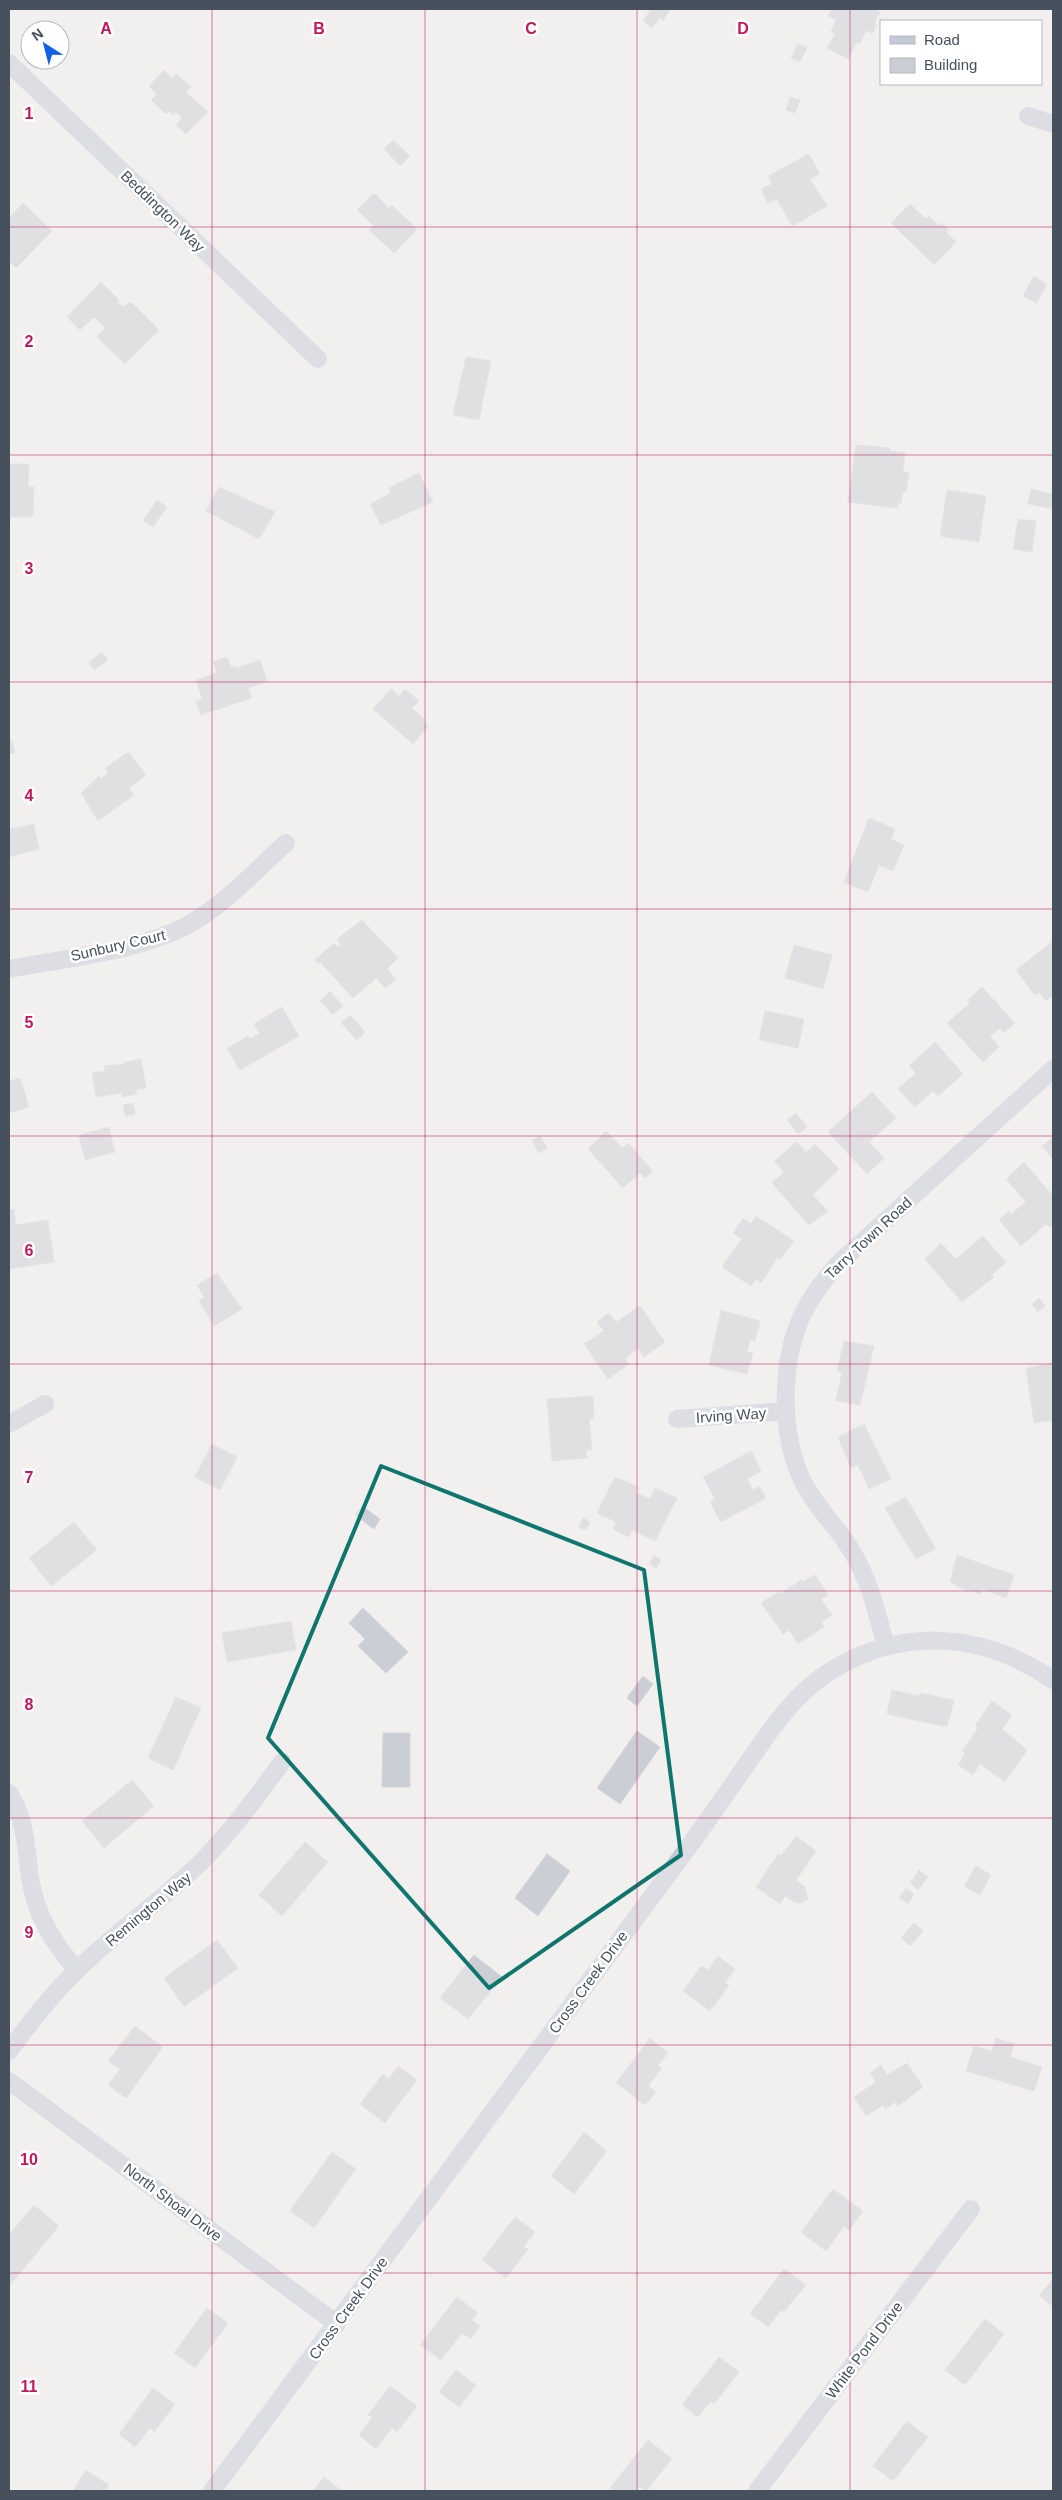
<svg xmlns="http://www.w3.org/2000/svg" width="1062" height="2500" font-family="Arial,sans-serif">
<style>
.building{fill:#cbced4;stroke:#d3d5db}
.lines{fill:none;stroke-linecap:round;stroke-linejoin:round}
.street{stroke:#c2cad5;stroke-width:18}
.marked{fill:none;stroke:#0f766e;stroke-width:4;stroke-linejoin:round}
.grid{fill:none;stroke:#c2185b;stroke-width:1;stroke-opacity:0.55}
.labels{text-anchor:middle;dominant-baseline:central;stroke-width:5;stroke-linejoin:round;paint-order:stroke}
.street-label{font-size:15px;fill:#46515d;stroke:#fff}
.grid-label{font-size:16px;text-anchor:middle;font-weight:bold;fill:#c2185b;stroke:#fff;stroke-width:5;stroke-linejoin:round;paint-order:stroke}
</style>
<rect width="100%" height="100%" fill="#f2efef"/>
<path class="building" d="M648,9H668L670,10L663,21L660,18L652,28L643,21L650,11Z
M832,9H874L880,12L874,23L877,25L872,34L866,30L860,44L857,42L848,59L827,48L835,34L831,32L836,20L828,16Z
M798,44L807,48L800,62L791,58Z
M164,70L172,78L176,74L191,87L186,92L208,112L186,134L176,125L182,118L176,112L173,115L169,111L166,114L151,100L157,94L149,86Z
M790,97L800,100L795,113L786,110Z
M393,140L410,156L400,166L384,149Z
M809,154L820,174L810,179L827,206L792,226L777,199L768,203L761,189L772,184L768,176Z
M374,193L389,208L392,205L417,229L394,253L369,230L374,226L357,210Z
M23,203L52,231L16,268L9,261V218Z
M910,204L926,219L929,216L939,226L942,223L948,229L946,232L956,242L934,265L891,223Z
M1034,276L1047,284L1037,303L1023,296Z
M101,282L119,300L117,302L123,307L131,302L159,330L125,364L97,337L105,328L94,317L80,330L67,317Z
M466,357L491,361L479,420L453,415Z
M856,445L890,448V451L905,453L903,471L909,473L906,492H903L901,503H898L897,508L848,502Z
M9,464H29L28,487H34L33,514L30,517H10L11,521H9Z
M419,473L433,502L381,525L370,504L391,493L389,488Z
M219,487L275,512L259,539L206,511Z
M1031,489L1053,494V509L1028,504Z
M947,490L986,496L979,542L940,536Z
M157,500L167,507L153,527L143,521Z
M1018,519L1036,521L1032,552L1013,549Z
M102,652L108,660L94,670L89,662Z
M227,657L231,667L234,666L237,668L260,660L267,681L248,688L252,698L201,715L196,702L202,699L196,680L217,673L213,662Z
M391,689L399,696L405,689L419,701L412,708L425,720L423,722L428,726L413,744L373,709Z
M9,740H12L15,753L9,754Z
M128,752L146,775L129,788L134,795L98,821L81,793L99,776L101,779L108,773L105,768Z
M869,818L895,829L891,839L904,845L893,871L879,865L868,892L844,882Z
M34,824L39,849L9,857V829Z
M362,920L398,958L387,969L396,979L385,988L376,978L353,998L320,962L319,964L315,960L334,943L338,947L341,944L337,939Z
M1053,941V995L1046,1001L1039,992L1035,995L1016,970Z
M794,945L832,955L823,989L785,978Z
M982,987L1015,1023L1004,1033L1000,1028L990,1036L999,1047L983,1062L947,1023L970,1003L968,1000Z
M330,991L343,1006L333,1015L320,1001Z
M282,1007L299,1036L240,1070L227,1049L248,1036L250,1039L260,1033L254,1024Z
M765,1011L804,1019L798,1048L759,1040Z
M350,1015L365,1032L357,1040L341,1023Z
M935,1042L963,1074L938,1096L933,1091L915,1107L898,1089L916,1073L909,1066Z
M141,1059L146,1088L136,1090L137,1094L122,1097V1093L96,1097L92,1073L105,1071L104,1066L126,1064L125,1062Z
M20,1078L29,1107L9,1113V1081Z
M872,1092L896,1118L869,1142L884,1158L867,1174L828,1132Z
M133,1103L135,1114L125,1116L123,1105Z
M796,1113L807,1127L798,1134L787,1120Z
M109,1127L115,1152L85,1160L79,1135Z
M606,1131L622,1148L628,1143L653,1171L645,1178L640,1173L623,1188L588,1149Z
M540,1136L547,1148L538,1153L532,1140Z
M1053,1137V1159L1042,1146Z
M797,1142L806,1152L815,1144L839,1169L813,1195L828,1211L809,1225L772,1183L784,1172L774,1161Z
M1024,1162L1053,1196V1224L1050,1227L1046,1224L1021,1246L999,1220L1009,1211L1011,1214L1026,1202L1006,1179Z
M14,1209L16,1225L48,1220L54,1262L9,1269V1210Z
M756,1216L794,1241L780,1260L777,1258L761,1283L756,1279L751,1286L722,1267L742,1239L733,1233L743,1218L751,1224Z
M983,1236L1006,1262L992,1275L994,1277L962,1302L925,1259L941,1243L956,1259Z
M217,1273L242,1309L214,1326L199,1301L204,1297L197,1285Z
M1039,1298L1045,1306L1038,1312L1032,1304Z
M640,1306L665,1342L644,1357L638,1349L625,1358L629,1364L608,1379L584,1344L604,1331L597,1322L609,1313L616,1322Z
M721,1310L760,1321L755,1341L750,1340L747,1352L753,1353L747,1374L709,1365Z
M844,1341L874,1346L860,1405L836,1401L842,1372L837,1371Z
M1053,1363V1420L1034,1423L1026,1368Z
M593,1396L594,1419H589L592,1450H586L587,1458L552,1461L547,1399Z
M864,1424L891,1479L869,1489L858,1465L851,1468L838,1437Z
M212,1444L237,1457L220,1490L195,1477Z
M751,1451L761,1471L747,1479L753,1490L760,1486L766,1498L721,1522L710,1502L715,1499L703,1477Z
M615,1477L638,1487L635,1492L650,1499L655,1488L677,1498L655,1541L632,1530L629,1537L613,1529L616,1522L597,1513Z
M906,1497L936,1549L916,1559L885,1508Z
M362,1506L380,1519L374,1529L355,1515Z
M583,1518L590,1522L586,1530L578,1527Z
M74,1522L97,1550L51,1586L29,1558Z
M654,1555L661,1560L656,1568L649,1564Z
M957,1555L1014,1575L1006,1598L982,1589L980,1594L969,1590L968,1592L950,1582Z
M815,1575L828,1595L821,1599L832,1615L821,1622L824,1627L798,1644L789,1630L783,1634L761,1603L778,1592L780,1594L801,1580L803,1582Z
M363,1608L408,1652L386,1673L358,1646L365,1639L349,1623Z
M291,1621L296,1650L227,1662L222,1633Z
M643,1676L653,1684L637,1706L627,1698Z
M892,1690L919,1696L920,1693L954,1700L947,1727L887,1714Z
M176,1697L201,1708L173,1770L148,1758Z
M992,1701L1012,1715L1002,1729L1027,1750L1005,1782L980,1764L973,1775L958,1765L965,1754L962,1751L978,1728L975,1726Z
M637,1731L660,1747L620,1804L597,1788Z
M383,1733H410V1787H382Z
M132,1780L154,1806L104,1848L82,1821Z
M796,1836L816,1851L796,1880L805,1887L808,1899L801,1903L794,1902L785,1896L780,1904L756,1887L778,1854L781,1856Z
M305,1842L328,1862L282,1916L259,1895Z
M547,1854L570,1871L538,1916L515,1898Z
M976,1866L991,1875L980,1895L964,1886Z
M919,1870L928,1877L918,1890L910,1883Z
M906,1888L914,1894L908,1904L899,1898Z
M914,1923L923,1931L910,1946L901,1938Z
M217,1940L238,1968L184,2007L164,1978Z
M474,1955L502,1977L468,2019L440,1998Z
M718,1956L735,1969L725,1982L729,1985L710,2011L683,1991L701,1966L708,1970Z
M135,2026L163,2047L126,2098L108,2085L120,2069L108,2061Z
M650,2038L668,2053L658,2066L662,2068L648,2086L656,2092L645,2105L616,2083Z
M996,2038L1014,2044L1010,2057L1042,2067L1034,2091L966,2071L974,2046L992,2051Z
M907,2063L923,2087L898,2106L895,2102L886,2109L883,2105L866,2116L854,2097L876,2082L870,2073L881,2065L887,2075Z
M398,2066L417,2080L385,2123L360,2104L383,2074L389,2079Z
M584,2132L607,2151L574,2194L551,2176Z
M332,2152L356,2169L314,2228L290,2211Z
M833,2189L863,2211L849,2230L844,2226L826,2251L801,2232Z
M34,2205L59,2226L10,2285L9,2235Z
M515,2217L535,2232L524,2247L528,2249L506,2278L482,2260Z
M784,2269L806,2285L784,2312L781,2310L768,2327L750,2314Z
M1053,2279V2307L1039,2295Z
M457,2297L478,2313L472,2320L480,2326L471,2339L462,2333L441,2360L420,2345Z
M207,2308L228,2323L195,2368L174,2353Z
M985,2319L1004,2334L965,2385L945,2370Z
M719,2357L739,2372L714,2404L711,2401L698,2417L682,2405Z
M456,2370L476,2385L459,2407L439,2392Z
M390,2386L417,2406L397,2432L392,2428L376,2449L359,2435L372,2417L368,2415Z
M153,2388L175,2404L154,2432L150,2428L135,2447L119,2434Z
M907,2421L928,2437L893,2481L873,2466Z
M648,2440L672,2459L646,2491L640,2487L636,2491H614L610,2488Z
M86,2470L109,2485L105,2491H73Z
M324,2477L342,2491H313Z"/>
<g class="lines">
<path class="street" d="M9,63L318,359
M1028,116L1053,124
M9,969C66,958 144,951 193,922C226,903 258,868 286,843
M677,1419L786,1411
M9,1424L45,1404
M886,1647C877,1614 870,1580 851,1550C837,1527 816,1507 803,1482C779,1433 780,1355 806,1308C815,1291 827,1276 840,1262L1053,1069
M9,1793C26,1821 26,1847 30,1878C36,1915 53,1943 77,1970
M9,2051C30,2023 52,1994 77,1970C118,1930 166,1898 206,1857C234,1828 258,1795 282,1762
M9,2081L337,2324
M212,2491C366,2286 516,2078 670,1872C694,1840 717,1807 740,1774C767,1736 791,1695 832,1670C905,1626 984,1633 1053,1680
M757,2491L971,2209"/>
</g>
<path d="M0 0H1062V2500H0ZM381,1466L644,1570L681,1855L489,1988L268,1738Z" fill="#f2efef" fill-opacity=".55" fill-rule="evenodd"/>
<path class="marked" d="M381,1466L644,1570L681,1855L489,1988L268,1738Z"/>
<path class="grid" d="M212,9V2491M425,9V2491M637,9V2491M850,9V2491M9,227H1053M9,455H1053M9,682H1053M9,909H1053M9,1136H1053M9,1364H1053M9,1591H1053M9,1818H1053M9,2045H1053M9,2273H1053"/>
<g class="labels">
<g class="street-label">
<text transform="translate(163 211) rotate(44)">Beddington Way</text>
<text transform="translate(118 945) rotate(-13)">Sunbury Court</text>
<text transform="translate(868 1238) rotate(-43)">Tarry Town Road</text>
<text transform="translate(731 1415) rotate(-4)">Irving Way</text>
<text transform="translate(148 1909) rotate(-40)">Remington Way</text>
<text transform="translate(588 1982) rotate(-54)">Cross Creek Drive</text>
<text transform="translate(173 2202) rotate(37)">North Shoal Drive</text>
<text transform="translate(348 2308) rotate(-54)">Cross Creek Drive</text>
<text transform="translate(864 2350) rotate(-53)">White Pond Drive</text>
</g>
</g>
<g class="grid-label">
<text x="106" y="34">A</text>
<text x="319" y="34">B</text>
<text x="531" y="34">C</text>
<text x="743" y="34">D</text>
<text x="29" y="119">1</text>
<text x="29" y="347">2</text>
<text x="29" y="574">3</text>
<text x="29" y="801">4</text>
<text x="29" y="1028">5</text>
<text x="29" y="1256">6</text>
<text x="29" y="1483">7</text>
<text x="29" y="1710">8</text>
<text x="29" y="1938">9</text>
<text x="29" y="2165">10</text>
<text x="29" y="2392">11</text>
</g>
<rect width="1062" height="2500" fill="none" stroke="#46515d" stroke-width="20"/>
<rect x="880" y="20" width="162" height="65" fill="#ffffff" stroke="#b5b9be"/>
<rect x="890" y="36" width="25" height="8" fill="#c2cad5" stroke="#b5b9be"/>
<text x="924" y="45" font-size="15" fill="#46515d">Road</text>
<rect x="890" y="58" width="25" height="15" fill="#cbced4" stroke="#b5b9be"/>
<text x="924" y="70" font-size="15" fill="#46515d">Building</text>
<g transform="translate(45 45) rotate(324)"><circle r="24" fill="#ffffff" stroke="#b5b9be"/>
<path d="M0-4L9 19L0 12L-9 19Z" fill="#1260e9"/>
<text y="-8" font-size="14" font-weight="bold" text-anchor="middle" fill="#46515d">N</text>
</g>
</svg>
